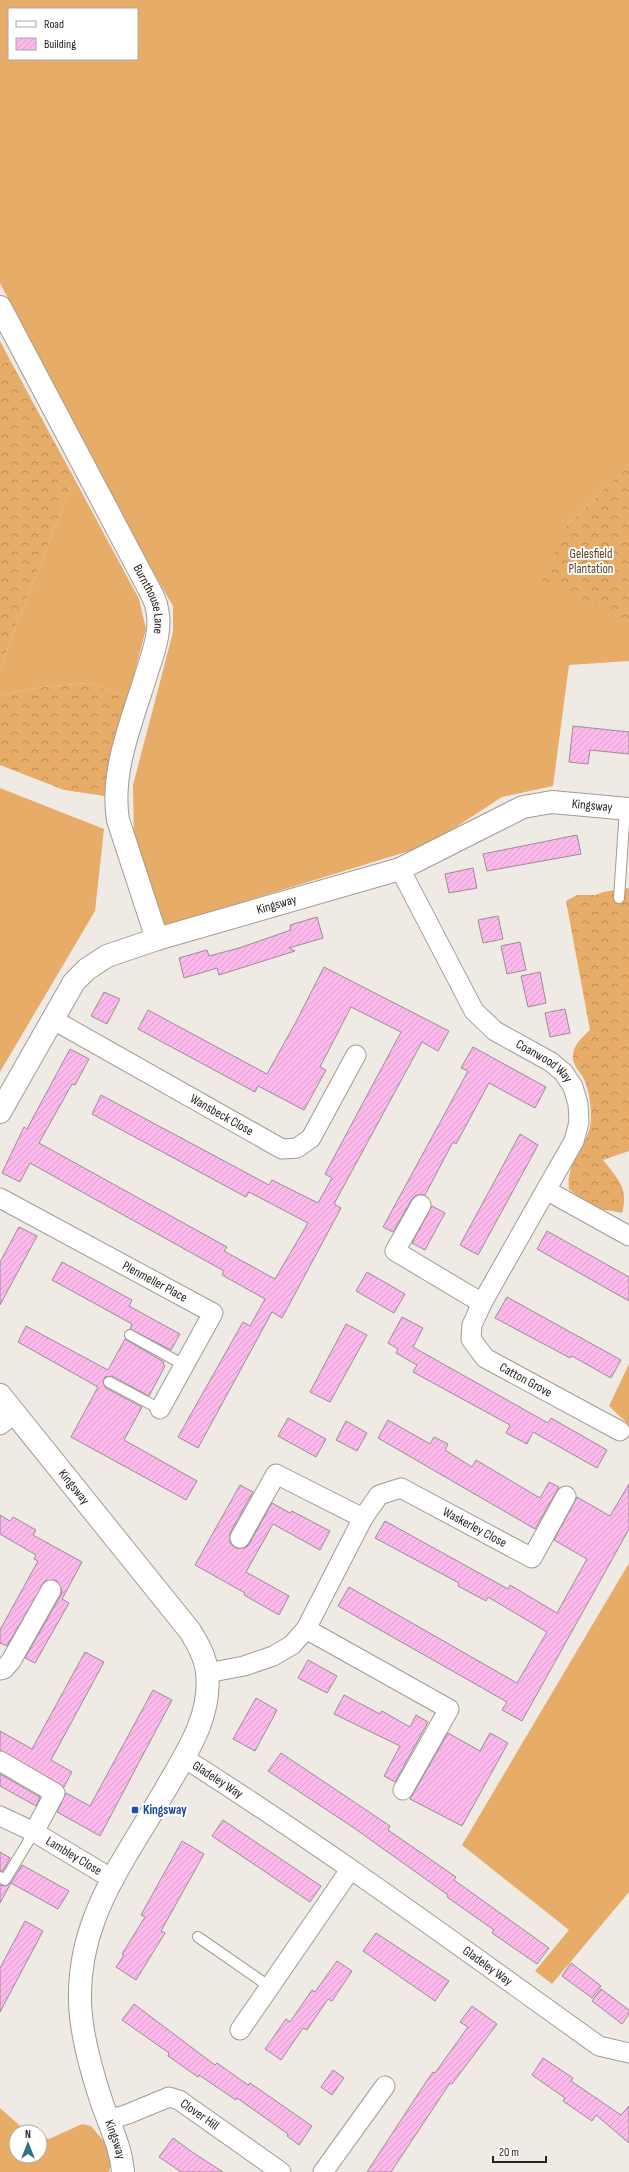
<svg xmlns="http://www.w3.org/2000/svg" width="629" height="2172" font-family="'Sofia Sans Condensed',sans-serif">
<style>
.grass{fill:#e7ac68;fill-rule:evenodd}
.forest{fill:url(#forest-crowns)}
.building{fill:url(#building-hatch);stroke:#958f94}
.lines{fill:none;stroke-linecap:round;stroke-linejoin:round}
.service-casing{stroke:#a09b96;stroke-width:12}
.minor-casing{stroke:#a09b96;stroke-width:21}
.tertiary-casing{stroke:#a09b96;stroke-width:24}
.service{stroke:#fff;stroke-width:10}
.minor{stroke:#fff;stroke-width:19}
.tertiary{stroke:#fff;stroke-width:22}
.transit-dot{fill:#1a4fb4;stroke:#fff;stroke-width:1.5}
.labels{text-anchor:middle;dominant-baseline:central;stroke-width:4;stroke-linejoin:round;paint-order:stroke}
.park-label{font-size:13px;fill:#5d4120;stroke:#fff}
.street-label{font-size:13px;fill:#262422;stroke:#fff}
.transit-label{font-size:13px;font-weight:bold;fill:#164399;stroke:#fff;text-anchor:start}
</style>
<defs>
<pattern id="forest-crowns" width="20" height="18" patternUnits="userSpaceOnUse"><rect width="20" height="18" fill="#e7ac68"/><path d="M2 6a3 3 0 1 1 6 0M12 15a3 3 0 1 1 6 0" fill="none" stroke="#bb8c55"/></pattern>
<pattern id="building-hatch" width="6" height="6" patternUnits="userSpaceOnUse"><rect width="6" height="6" fill="#fdb9eb"/><path d="M-1 1l2-2M0 6l6-6M5 7l2-2" fill="none" stroke="#d99fc9"/></pattern>
</defs>
<rect width="100%" height="100%" fill="#f0eae5"/>
<path class="grass" d="M0,0H629V465L567,525L613,614L629,622V661L569,665L553,786L502,797L456,827L419,848L184,920L167,925L161,922L134,838L133,785L173,632V606L112,501L0,283ZM9,9H137V59H9Z
M0,341L10,360L0,365Z
M74,478L139,599L146,629L128,697L88,683L42,687L0,695V668Z
M0,788L104,829L95,911L0,1072Z
M629,1364V1425L609,1406Z
M629,1563V1892L552,1984L535,1971L569,1930L462,1845Z
M0,2108L27,2132H16V2156H40V2137L49,2139L82,2124L91,2126L106,2144L111,2162L109,2172H0Z"/>
<path class="forest" d="M10,360L74,478L0,668V365Z
M629,465V622L541,580L567,525Z
M88,683L128,697L110,763L105,796L64,790L0,765V695L42,687Z
M629,888V1151L603,1160C618,1179 629,1188 622,1213L591,1207L569,1189C565,1161 591,1144 591,1118C591,1104 589,1091 584,1079C581,1073 576,1069 574,1063C569,1049 581,1038 590,1030L566,901L577,895H596L603,892Z"/>
<path class="building" d="M573,726L629,732V754L590,750L588,764L569,762Z
M577,835L581,854L487,871L483,854Z
M473,868L477,888L449,893L445,874Z
M498,916L503,939L483,943L478,920Z
M317,917L323,938L289,948L295,951L219,975L217,968L184,978L179,958L207,950L209,956L239,948L291,930L290,925Z
M520,942L526,970L507,974L501,946Z
M324,967L449,1031L438,1051L422,1042L334,1204L341,1208L282,1318L272,1312L198,1448L178,1437L243,1322L250,1326L265,1299L222,1275L224,1271L30,1163L20,1182L2,1173L24,1127L27,1129L70,1049L89,1059L75,1085L72,1084L39,1143L227,1247L224,1251L275,1279L308,1223L249,1192L246,1197L92,1114L101,1095L269,1185L272,1180L318,1203L332,1178L325,1174L401,1032L351,1007L320,1067L326,1070L304,1110L258,1086L255,1092L138,1029L148,1010L267,1074L297,1020Z
M540,972L546,1003L528,1007L521,976Z
M104,992L120,999L107,1024L91,1016Z
M565,1009L570,1033L550,1037L545,1013Z
M473,1047L546,1087L535,1108L489,1083L456,1144L453,1142L425,1195H416L412,1199L393,1232L383,1227L468,1071L461,1068Z
M520,1134L538,1145L478,1255L460,1245Z
M432,1206L445,1213L425,1250L412,1243Z
M19,1227L37,1236L0,1305V1262Z
M547,1231L629,1277V1301L537,1249Z
M62,1262L132,1300L129,1306L180,1334L171,1350L130,1329L132,1324L52,1280Z
M367,1272L405,1294L394,1313L356,1291Z
M507,1297L621,1360L611,1378L572,1356L570,1358L495,1318Z
M402,1317L423,1328L413,1347L548,1423L551,1418L607,1450L597,1468L533,1432L527,1444L506,1433L510,1425L413,1372L417,1365L396,1353L398,1349L388,1343Z
M346,1324L367,1335L330,1402L310,1392Z
M26,1326L108,1370L125,1339L164,1362L163,1364L165,1366L149,1396L112,1376L105,1377L103,1383L106,1388L142,1407L124,1440L197,1481L186,1500L71,1437L98,1387L18,1342Z
M288,1418L326,1439L316,1457L278,1436Z
M388,1420L430,1444L434,1437L448,1444L445,1450L472,1467L476,1460L540,1498L549,1482L559,1487L535,1529L378,1438Z
M346,1421L367,1433L357,1451L336,1440Z
M629,1484V1529L522,1721L502,1710L507,1702L338,1606L349,1587L517,1683L547,1632L488,1597L486,1601L458,1586L459,1583L375,1538L385,1521L508,1589L510,1585L557,1613L587,1559L554,1540L577,1497L610,1516Z
M240,1485L253,1492L230,1533V1543L235,1548H245L249,1544L272,1503L290,1513L292,1511L330,1531L320,1550L273,1524L246,1572L289,1596L279,1615L244,1595L245,1593L195,1565Z
M0,1515L10,1521L13,1517L36,1530L33,1535L82,1562L62,1599L69,1603L35,1663L25,1658L61,1595L62,1590L56,1580L45,1581L7,1646L0,1643V1630L38,1561L34,1559L36,1555L0,1534Z
M85,1652L104,1662L51,1760L72,1772L64,1787L0,1750V1731L32,1749Z
M308,1660L337,1676L327,1693L298,1678Z
M153,1690L172,1700L100,1836L57,1812L66,1793L90,1806Z
M344,1695L380,1714L382,1711L410,1727L416,1715L428,1722L395,1782L384,1776L400,1746L334,1714Z
M256,1698L277,1710L255,1751L233,1739Z
M448,1733L480,1751L490,1733L508,1743L462,1826L410,1799Z
M281,1753L390,1826L388,1830L456,1877L454,1880L549,1948L537,1964L492,1933L494,1930L447,1897L448,1895L354,1828L268,1771Z
M0,1774L40,1797L36,1806L0,1786Z
M223,1820L321,1886L310,1902L212,1836Z
M182,1841L204,1854L161,1931L165,1933L136,1980L116,1967L124,1955L122,1954L145,1917L141,1915Z
M0,1852L10,1858L3,1871H0Z
M22,1865L69,1891L58,1909L11,1883Z
M11,1883L0,1903V1885L5,1886Z
M25,1921L43,1931L0,2012V1968Z
M376,1933L449,1981L435,2001L363,1951Z
M337,1961L352,1971L332,2001L328,1999L307,2030L303,2028L281,2060L265,2049L286,2019L290,2022L312,1990L315,1992Z
M571,1963L601,1986L592,1998L562,1976Z
M601,1989L629,2010V2014L622,2024L592,2001Z
M134,2004L215,2065L217,2063L248,2085L250,2083L312,2126L299,2145L287,2136L288,2134L237,2098L236,2100L199,2075L198,2077L168,2056L169,2053L122,2020Z
M472,2006L497,2024L452,2084L450,2083L391,2172H367L422,2088L433,2072L435,2073L468,2027L460,2022Z
M543,2058L573,2078L571,2081L621,2115L629,2106V2143L596,2115L592,2121L563,2101L565,2098L532,2075Z
M333,2070L344,2078L332,2095L321,2087Z
M173,2138L195,2154L223,2172H181L159,2157Z"/>
<g class="lines">
<defs>
<path id="service" d="M619,898L625,809
M130,1335L184,1365
M109,1382L160,1409
M0,1877L5,1880L34,1832
M198,1937L270,1987"/>
<g id="minor">
<path id="s1" d="M400,869L474,1011L495,1031L551,1062L564,1073L573,1087L578,1104L579,1122L574,1141L546,1190L629,1236"/>
<path id="s2" d="M52,1019L282,1149L297,1148L311,1138L356,1055"/>
<path id="s3" d="M546,1190L482,1303L472,1325L471,1339L485,1358L620,1431"/>
<path id="s4" d="M0,1198L213,1313L160,1409"/>
<path d="M421,1205L395,1251L482,1303"/>
<path d="M0,1425L14,1413"/>
<path d="M240,1538L276,1474L363,1518"/>
<path d="M306,1629L449,1709L403,1790"/>
<path d="M0,1670L4,1669L11,1661L51,1590"/>
<path id="s5" d="M207,1673L244,1666L273,1656L292,1645L306,1629L363,1518L379,1495L401,1488L532,1558L566,1496"/>
<path id="s6" d="M184,1758C326,1848 462,1948 599,2046L629,2053"/>
<path d="M0,1761L55,1793L34,1832"/>
<path id="s7" d="M0,1816L34,1832L114,1880"/>
<path d="M240,2030L350,1870"/>
<path id="s8" d="M109,2120L128,2114L169,2097L179,2100L281,2172"/>
<path d="M323,2172L385,2086"/>
</g>
<g id="tertiary">
<path id="s9" d="M0,307L148,587C152,594 156,601 157,609C162,630 153,653 147,672C133,719 110,770 118,820L157,939"/>
<path id="s10" d="M0,1112L74,982L87,969L107,956L157,939L400,869L523,807L552,802L629,809"/>
<path id="s11" d="M0,1395L190,1631C198,1644 206,1658 207,1673C212,1714 188,1751 168,1785C145,1826 111,1874 95,1917C69,1985 80,2037 102,2103C110,2126 121,2147 123,2172"/>
</g>
</defs>
<use href="#service" class="service-casing"/>
<use href="#minor" class="minor-casing"/>
<use href="#tertiary" class="tertiary-casing"/>
<use href="#service" class="service"/>
<use href="#minor" class="minor"/>
<use href="#tertiary" class="tertiary"/>
</g>
<rect class="transit-dot" x="131" y="1806" width="8" height="8" rx="2"/>
<g class="labels">
<g class="park-label">
<text x="591" y="554">Gelesfield<tspan x="591" dy="15">Plantation</tspan></text>
</g>
<g class="street-label">
<text stroke="none"><textPath href="#s9" startOffset="329">Burnthouse Lane</textPath></text>
<text stroke="none"><textPath href="#s10" startOffset="705">Kingsway</textPath></text>
<text stroke="none"><textPath href="#s10" startOffset="369">Kingsway</textPath></text>
<text stroke="none"><textPath href="#s1" startOffset="247">Coanwood Way</textPath></text>
<text stroke="none"><textPath href="#s2" startOffset="195">Wansbeck Close</textPath></text>
<text stroke="none"><textPath href="#s4" startOffset="176">Plenmeller Place</textPath></text>
<text stroke="none"><textPath href="#s3" startOffset="238">Catton Grove</textPath></text>
<text stroke="none"><textPath href="#s11" startOffset="118">Kingsway</textPath></text>
<text stroke="none"><textPath href="#s5" startOffset="371">Waskerley Close</textPath></text>
<text stroke="none"><textPath href="#s6" startOffset="40">Gladeley Way</textPath></text>
<text stroke="none"><textPath href="#s7" startOffset="84">Lambley Close</textPath></text>
<text stroke="none"><textPath href="#s6" startOffset="368">Gladeley Way</textPath></text>
<text stroke="none"><textPath href="#s8" startOffset="100">Clover Hill</textPath></text>
<text stroke="none"><textPath href="#s11" startOffset="850">Kingsway</textPath></text>
</g>
<g class="transit-label">
<text x="143" y="1810">Kingsway</text>
</g>
</g>
<rect x="8" y="8" width="130" height="52" fill="#ffffff" stroke="#a8a7a7"/>
<rect x="16" y="21" width="20" height="6" fill="#ffffff" stroke="#a8a7a7"/>
<text x="44" y="28" font-size="12" fill="#262422">Road</text>
<rect x="16" y="38" width="20" height="12" fill="url(#building-hatch)" stroke="#a8a7a7"/>
<text x="44" y="48" font-size="12" fill="#262422">Building</text>
<g transform="translate(28 2144)"><circle r="19" fill="#ffffff" stroke="#a8a7a7"/>
<path d="M0-3L7 15L0 10L-7 15Z" fill="#317185"/>
<text y="-6" font-size="11" font-weight="bold" text-anchor="middle" fill="#262422">N</text>
</g>
<path d="M493 2156v6h53v-6" fill="none" stroke="#262422" stroke-width="2"/>
<text x="499" y="2156" font-size="12" fill="#262422" stroke="#ffffff" stroke-width="3" paint-order="stroke">20 m</text>
</svg>
